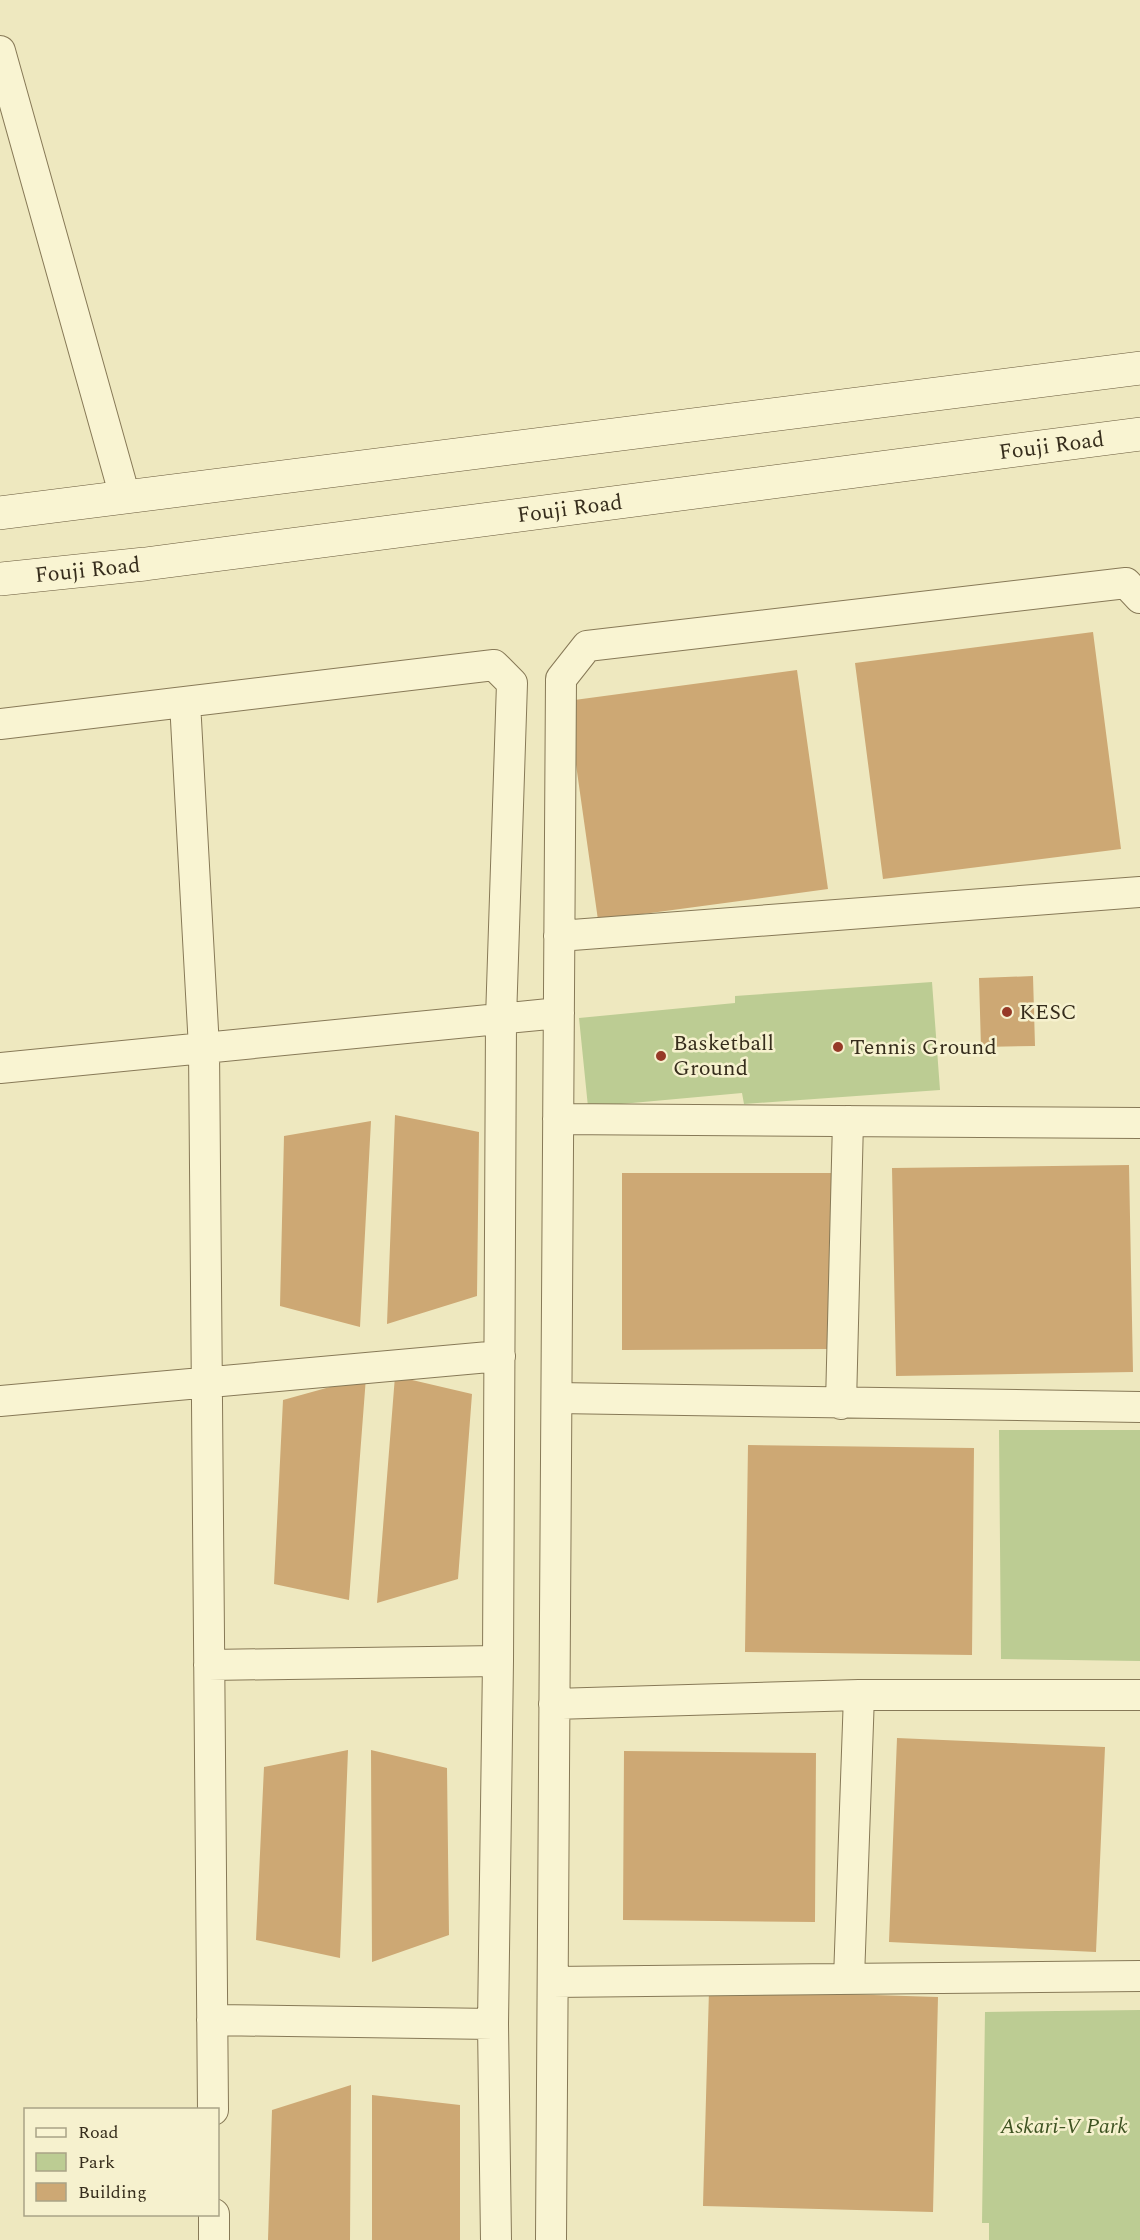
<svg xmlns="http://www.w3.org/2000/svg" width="1140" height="2240" font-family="Spectral,serif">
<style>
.green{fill:#bccc93}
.building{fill:#cda874}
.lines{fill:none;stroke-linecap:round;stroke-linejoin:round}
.street-casing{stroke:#877957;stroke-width:32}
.secondary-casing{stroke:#68593b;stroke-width:34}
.street{stroke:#f9f4d2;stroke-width:30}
.secondary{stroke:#f9f4d2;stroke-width:33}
.poi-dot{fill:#963927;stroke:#f6f1ce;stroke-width:2}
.labels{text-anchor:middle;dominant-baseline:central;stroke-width:5;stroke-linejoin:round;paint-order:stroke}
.street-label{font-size:22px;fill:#362d1c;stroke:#f6f1ce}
.poi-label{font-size:22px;fill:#362d1c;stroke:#f6f1ce;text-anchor:start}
.park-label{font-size:22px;font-style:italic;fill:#3e5322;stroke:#f6f1ce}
</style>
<rect width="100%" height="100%" fill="#eee8bf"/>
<path class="green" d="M932,982L940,1090L744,1104L742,1093L588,1107L579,1018L735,1003V996Z
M999,1430H1140V1661L1001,1659Z
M1140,2010V2240H989V2223H982L985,2012Z"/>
<path class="building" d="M1093,632L1121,849L883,879L855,663Z
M797,670L828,889L598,920L567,701Z
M1033,976L1035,1046L981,1047L979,978Z
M395,1115L479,1132L477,1296L387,1324Z
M371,1121L360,1327L280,1306L284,1136Z
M1129,1165L1133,1372L896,1376L892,1168Z
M622,1173H834L835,1349L622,1350Z
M395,1376L472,1394L458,1579L377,1603Z
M366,1377L349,1600L274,1584L283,1400Z
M748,1445L974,1448L972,1655L745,1652Z
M897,1738L1105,1747L1096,1952L889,1942Z
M348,1750L340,1958L256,1940L264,1767Z
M371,1750L447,1768L449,1935L372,1962Z
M624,1751L816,1753L815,1922L623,1920Z
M709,1990L938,1997L933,2212L703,2206Z
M351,2085L350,2240H268L272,2110Z
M372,2095L460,2105V2240H372Z"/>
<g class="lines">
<defs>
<path id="street" d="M0,51L125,497
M185,702L204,1048L213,2110
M0,724L494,665L512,683L501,1019L498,1661L493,2024L496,2240
M559,936L1140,892
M0,1068L559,1013
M558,1119L1140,1123
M557,1398L1140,1407
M0,1401L500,1356
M841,1404L848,1121
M209,1665L498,1661
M554,1704L859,1695H1140
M849,1979L859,1695
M553,1982L1140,1976
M212,2020L493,2024
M214,2214V2240
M551,2240L561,679L587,646L1126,583L1140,598"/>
<g id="secondary">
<path d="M0,513L1140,368"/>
<path id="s1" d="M0,579L145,564L1140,434"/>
</g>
</defs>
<use href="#street" class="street-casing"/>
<use href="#secondary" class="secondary-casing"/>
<use href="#street" class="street"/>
<use href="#secondary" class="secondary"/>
</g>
<g class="poi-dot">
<circle cx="1007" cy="1012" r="6"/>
<circle cx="838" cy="1047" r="6"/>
<circle cx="661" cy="1056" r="6"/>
</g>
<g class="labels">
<g class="street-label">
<text stroke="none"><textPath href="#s1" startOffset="1060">Fouji Road</textPath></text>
<text stroke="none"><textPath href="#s1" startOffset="574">Fouji Road</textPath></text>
<text stroke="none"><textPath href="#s1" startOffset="88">Fouji Road</textPath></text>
</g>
<g class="poi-label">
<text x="1019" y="1012">KESC</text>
<text x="673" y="1043">Basketball<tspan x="673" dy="25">Ground</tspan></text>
<text x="850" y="1047">Tennis Ground</text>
</g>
<g class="park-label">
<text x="1064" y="2126">Askari-V Park</text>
</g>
</g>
<rect x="24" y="2108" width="195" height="108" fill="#f6f1ce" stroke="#a9a387" stroke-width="1.5"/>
<rect x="36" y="2128" width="30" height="9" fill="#f9f4d2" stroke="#a9a387" stroke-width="1.5"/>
<text x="78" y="2138" font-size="18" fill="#362d1c">Road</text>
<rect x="36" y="2153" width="30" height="18" fill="#bccc93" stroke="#a9a387" stroke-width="1.5"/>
<text x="78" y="2168" font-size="18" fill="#362d1c">Park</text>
<rect x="36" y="2183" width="30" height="18" fill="#cda874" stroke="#a9a387" stroke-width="1.5"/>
<text x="78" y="2198" font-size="18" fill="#362d1c">Building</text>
</svg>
